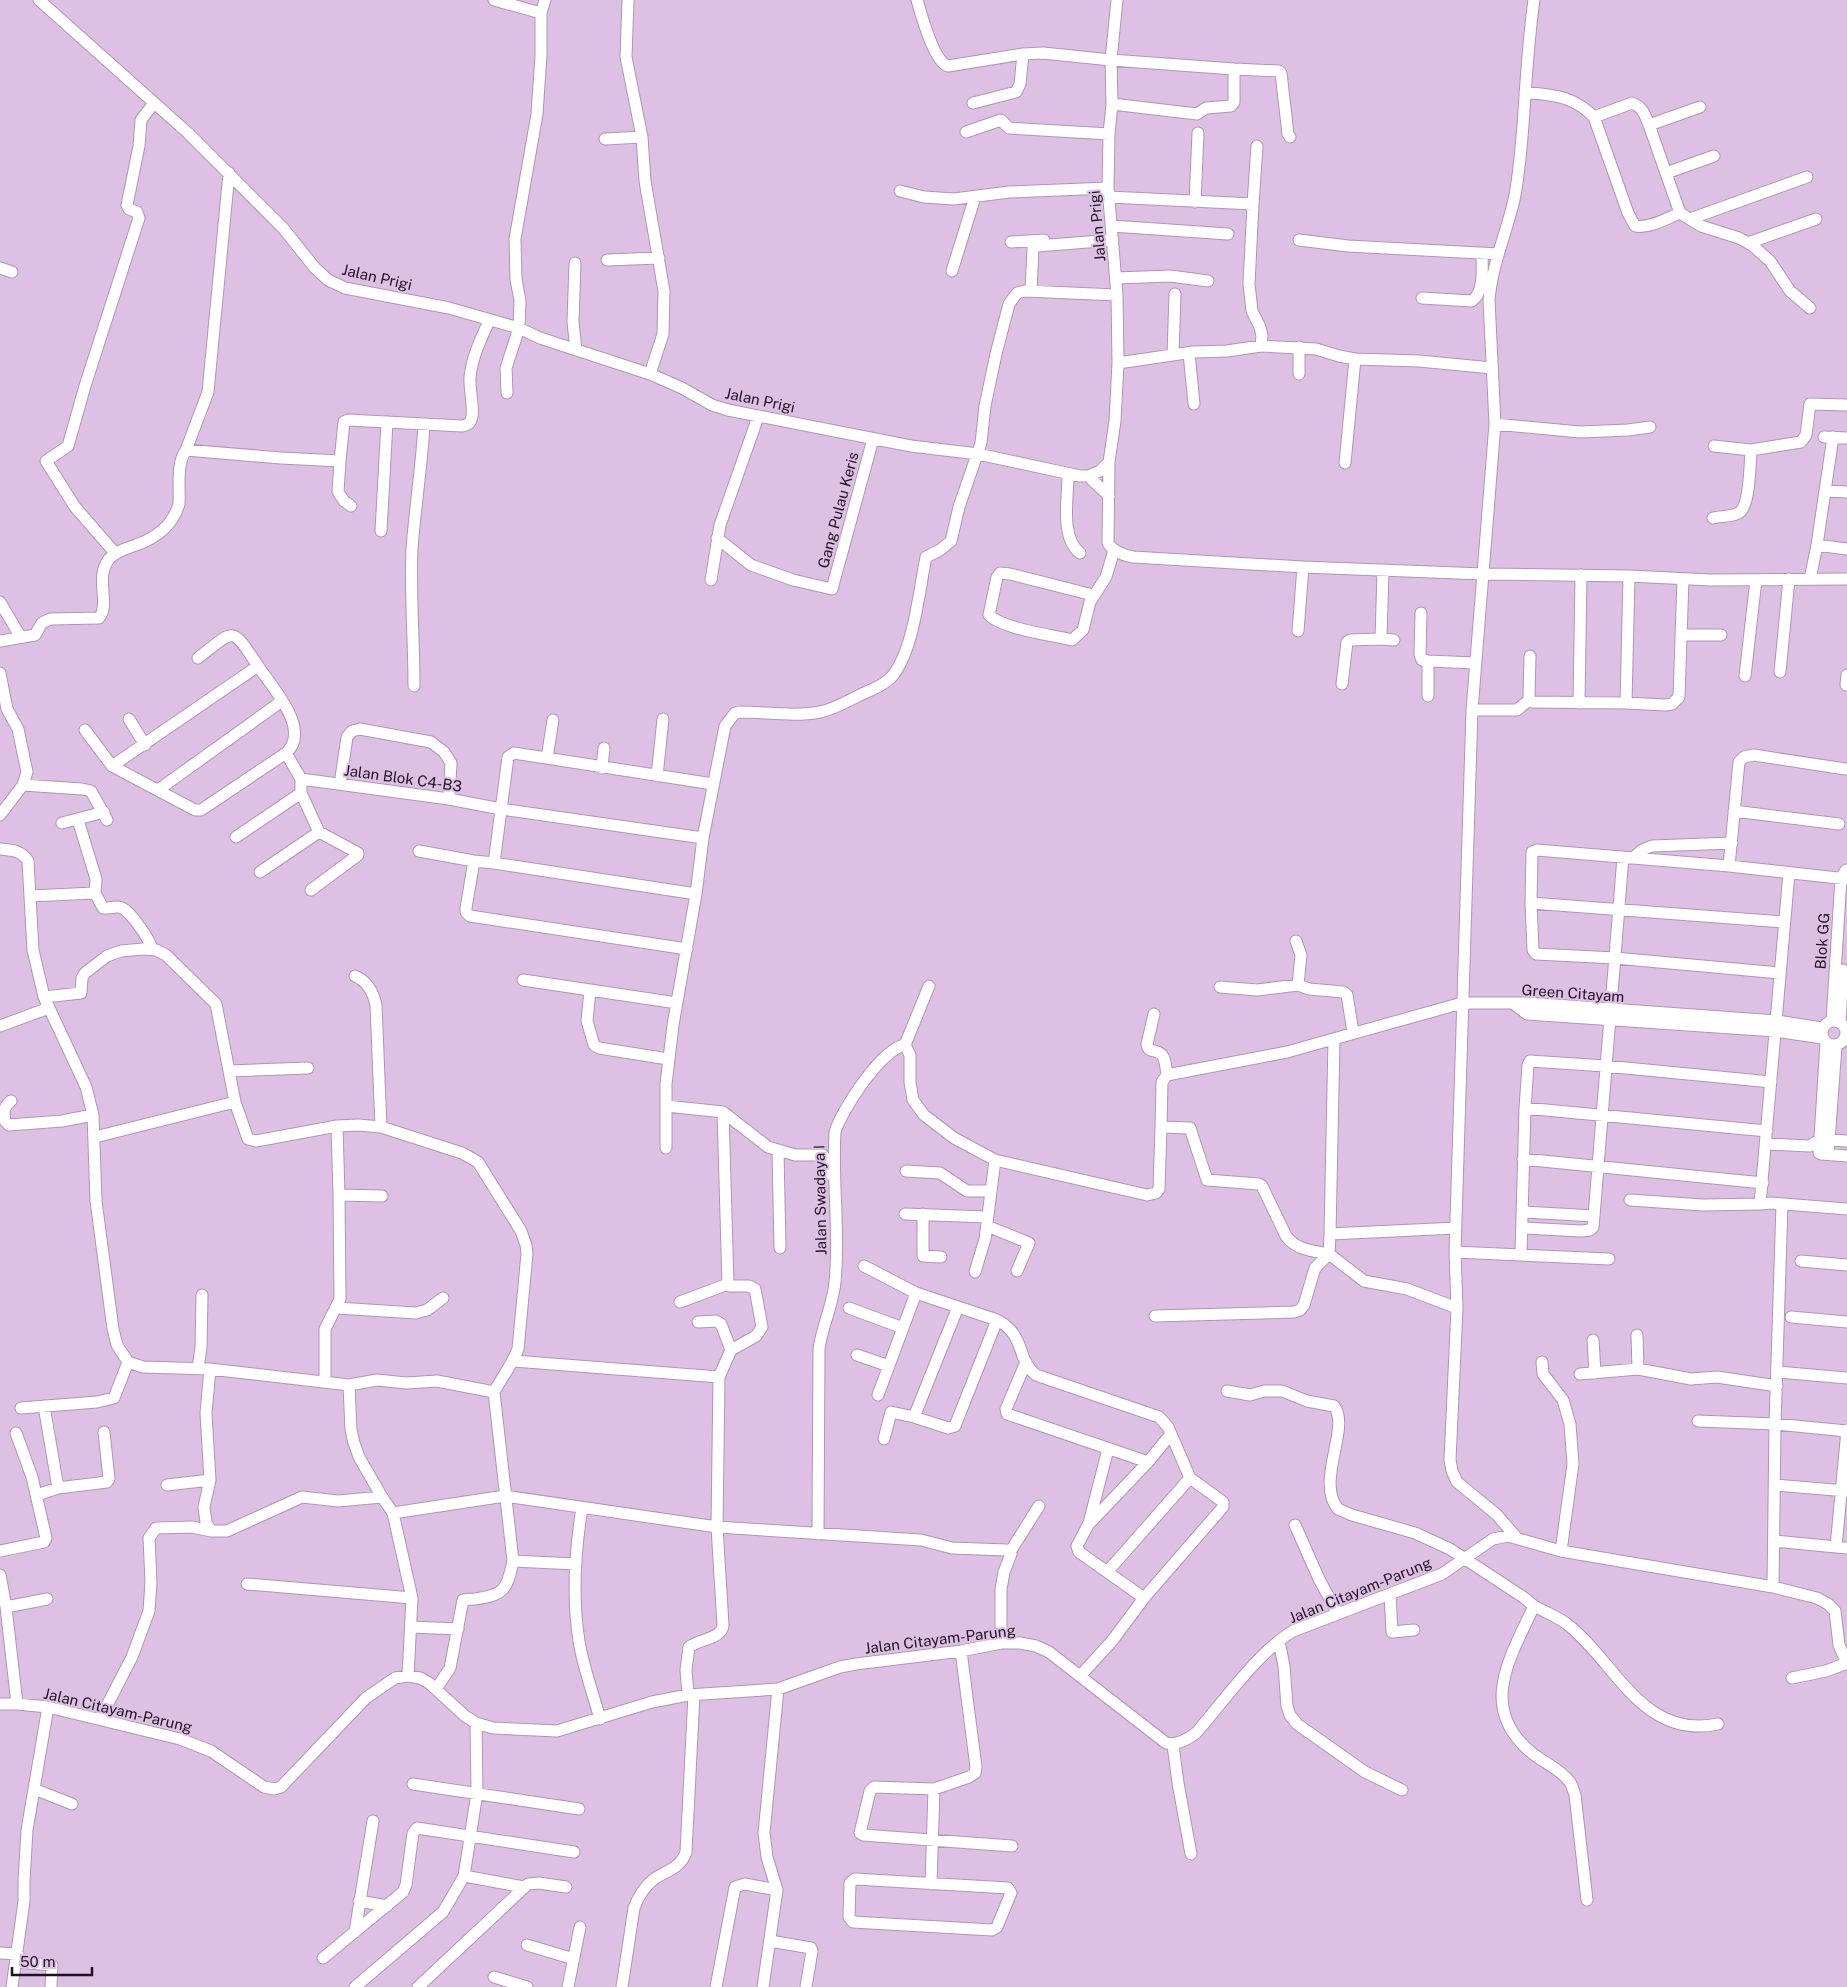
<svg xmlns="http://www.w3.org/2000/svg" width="1847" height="1987" font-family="'Public Sans',sans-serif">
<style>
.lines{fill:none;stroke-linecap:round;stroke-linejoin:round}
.minor-casing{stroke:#b194b6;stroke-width:13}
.minor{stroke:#fff;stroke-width:11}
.labels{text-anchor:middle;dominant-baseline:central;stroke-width:4;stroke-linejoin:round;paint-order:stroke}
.street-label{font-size:15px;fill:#1e1320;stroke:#dfc0e5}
</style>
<rect width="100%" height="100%" fill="#dfc0e5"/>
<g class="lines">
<defs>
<path id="minor" d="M39,0L188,133L283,228L315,268L328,280L345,288L449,308L519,328L540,338L650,374L682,388L712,405L728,410L911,446L978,454L1080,476H1088L1100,471L1109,462L1115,421L1118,363L1117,295L1108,188L1109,134L1112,104L1111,60L1117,0
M494,0L541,13
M628,0L626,57L642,137L645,181L664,291L663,334L650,374
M917,0C921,14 934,62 948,66L1023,54L1043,53L1111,60L1234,69L1279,71L1281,73L1288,134L1290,137
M1525,92C1555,96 1572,95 1594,117L1632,103C1643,107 1645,115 1649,125L1680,213
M973,103L1016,92L1020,84L1023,54
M1112,104L1197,114L1206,108L1231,106L1234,102V69
M1594,117L1628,213L1635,226C1648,229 1668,218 1680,213L1701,226L1739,238L1752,245L1770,261L1790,291L1810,308
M1649,125L1700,107
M966,132L1001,120L1009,128L1109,134
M605,139L642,137
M1666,173L1714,156
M900,191L924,197L954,199L1009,192L1108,188
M1109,197L1253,204L1257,146
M1195,202L1198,133
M1253,204L1249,284L1252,311L1260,327L1262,336L1261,346
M1690,219L1807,177
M1112,226L1228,234
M1299,240L1348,246L1498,254
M1011,242L1044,240
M1748,243L1816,219
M607,260L659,258
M575,263L573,322L576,350
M0,268L12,272
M952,271L975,197
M1116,278L1170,276L1208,281
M1031,291L1033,248L1037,246L1113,240
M1422,298L1472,301C1485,291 1482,268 1482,253
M1299,347V374
M1189,353L1194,404
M1173,355L1175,294
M1118,363L1193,352L1227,351L1261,346L1316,349L1339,356L1355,359L1419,361L1492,368
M507,393L506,368L519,328L520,301L516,279L515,239L537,114L541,55V13L545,0
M1495,424L1580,432L1628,430L1650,427
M1824,437L1847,438
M1714,446L1751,450L1801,442L1806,435L1810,404L1847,405
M186,450L208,392L229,173
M340,461L338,492L344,501L351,506
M1109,462L1108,543C1113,552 1123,555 1133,557L1303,567L1483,574L1629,576L1711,580L1847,579
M1345,463L1355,359
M1068,475C1068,498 1060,538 1080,553
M1088,476L1109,496
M1825,491L1847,492
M1713,518C1720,516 1734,517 1740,512C1750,504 1750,463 1751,450
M381,531L387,422
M717,538L751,565L793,580L832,589L873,439
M1817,545L1847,549
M115,553L75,507L46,461L68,446L85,386L139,218L137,212L129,209L127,205L139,146L141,120L154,103
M1810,579L1817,545L1833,437
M711,580L720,525L758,417
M1093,595L1010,574L1000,573L997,577L989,615C1003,629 1052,635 1072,640L1083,630L1090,602L1106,577L1114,550
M0,602L20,636
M1421,613L1420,655L1422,660L1428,661
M1298,631L1303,567
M1681,635H1721
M1381,639L1394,640
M0,641L35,635L42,623L50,619L99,618C111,604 94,578 109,559C116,551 126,549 136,545C156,538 173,525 179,504C180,487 176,464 186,450L281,458L340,461L344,422L348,420L462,426C466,425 470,424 471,420C475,412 469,388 470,377C472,357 481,339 489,321
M1530,656L1529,697V700L1532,702L1626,703L1665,705L1672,704L1679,697L1683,579
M198,658C235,629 231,625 258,666
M1780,672L1789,579
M0,673L7,709L18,729L27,772L23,785L0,815
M1745,676L1756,580
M1342,684L1347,642L1350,640L1381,639L1383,571
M1846,685L1847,675
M414,686C414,640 410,594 412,549C415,507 422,465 424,424
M1428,696V661L1475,663
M1579,703L1581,575
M1626,703L1629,576
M1472,710H1517L1529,700
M129,719L145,745
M85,730L112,766L195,810H201L286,753
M547,758L553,720
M112,766L258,666C272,687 312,730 286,753L301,779V793L319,832L358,853V855L311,890
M602,768L604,748
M657,776L663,719
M301,779L449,799L501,809L703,838
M340,784L347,737L352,731L360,729L431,742L444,752L451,763L449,799
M23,785L82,789L91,791L107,820
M158,790L282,701
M1734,811L1839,824
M78,820L96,879L95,893
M62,823L104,812
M236,837L301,793
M0,849C12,850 21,850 28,861L33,950L44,997L86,1087L93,1115L96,1201L113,1329L117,1345L128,1362L143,1367L210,1369L349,1385L377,1380L406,1383L437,1381L494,1392
M419,851L474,861
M1633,858L1642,850L1652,846L1732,843
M494,863L474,861L466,908V912L470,916L687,949
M1729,866L1739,762L1744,757L1754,755L1845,769
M260,872L319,832
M1789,873L1760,1204L1771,1203L1847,1209
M696,894L494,863L508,757L514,753L713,784
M30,896L95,893L103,908C109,909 117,905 122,908C131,912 150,940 152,949
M1531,903L1784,922
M1296,941L1301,955L1298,985
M1780,973L1615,958L1536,954L1533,950L1531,903L1532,852L1537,850L1729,866L1847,879
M355,976C367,981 373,991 376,1005L381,1127
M523,980L677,1003
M1220,987L1257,990L1298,985L1309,989L1343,992L1347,995L1353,1032
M590,990L587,1021L594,1045L599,1048L668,1059
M44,997L81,993L82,978L85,973L107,956L121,951L143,949L156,950L166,955L216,1004L235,1102L248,1139L256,1141L337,1126L358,1125L381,1127L462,1153L478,1162L521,1231L526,1245L527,1254L518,1349C512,1365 502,1377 494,1392L513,1561C507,1589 505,1595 475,1599C471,1599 467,1599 463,1600L450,1668L436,1689
M1514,1004L1527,1014L1775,1031L1822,1038
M1154,1014L1147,1044C1148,1054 1156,1048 1162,1055C1166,1060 1166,1069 1167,1075
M1822 1033a12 12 0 1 1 24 0a12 12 0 1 1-24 0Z
M1832,1021L1841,878L1846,870
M1840,1022L1843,970
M0,1026L49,1008
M905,1045L929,986
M229,1071L308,1068
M11,1101C4,1106 3,1112 5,1121L9,1125L62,1121L93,1115
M666,1106L723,1112L768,1147L795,1155H823L826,1160L828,1174
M1525,1108L1767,1131
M95,1137L235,1102
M1766,1144L1810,1146L1820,1139L1847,1141
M666,1148V1084L673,1025L696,894L703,838L725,726L735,713L740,712C766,712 794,717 820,712C834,709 846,702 858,696C870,690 886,685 894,674C914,647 919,591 926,557L940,550L951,541L959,507L981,443L985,406L996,354L1009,304L1017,293L1025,291L1117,295
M778,1151L780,1248
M1819,1153L1826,1043
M1821,1154L1847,1156
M1828,1154L1836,1046
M1523,1159L1763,1183
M906,1171L940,1173L967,1191H991
M339,1195L382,1196
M1630,1200L1703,1205L1760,1204
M1523,1212L1594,1216L1623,857
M905,1214L987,1217
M923,1214V1256L941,1257
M987,1226L1029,1243L1017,1271
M1456,1228L1330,1234L1329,1254L1364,1281L1407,1289L1457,1308
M1522,1228L1581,1231L1590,1230L1593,1227L1594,1216
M1330,1234L1334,1040
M1455,1252L1609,1259
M1521,1253L1525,1108L1528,1065L1530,1061L1605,1066L1771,1082
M1329,1254C1313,1251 1296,1250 1286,1236L1262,1186L1259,1184L1207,1180L1190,1128L1161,1127L1162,1082L1167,1075L1287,1052L1462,1003H1528L1777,1021L1822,1028
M1801,1261L1847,1265
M864,1266L916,1293L997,1320C1027,1336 1015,1358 1036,1375L1159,1417L1168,1427L1190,1478L1223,1502V1507L1144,1598L1112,1641L1080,1676
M975,1272L985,1239L995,1160
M680,1302L728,1284
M337,1308L416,1313L427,1310L443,1298
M849,1308L903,1328
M1155,1316L1294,1312L1300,1310L1304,1305L1315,1268L1329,1254
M1791,1317L1847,1322
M698,1322L716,1321L721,1324L731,1350
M1637,1335L1638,1369
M1593,1340L1595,1373
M857,1355L889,1366
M514,1361L719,1377
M1026,1362L1006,1409L1007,1414L1148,1462
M1542,1362L1543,1374L1563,1400L1570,1424L1573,1464L1561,1551
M198,1368L201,1348L202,1295
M210,1369L206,1413L210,1480L204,1507L206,1522L211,1531
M1777,1372L1847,1378
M1580,1374L1638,1369L1691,1379L1717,1377L1777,1386
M325,1382V1329L340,1299L339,1195L337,1126
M349,1385L351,1430L354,1443L359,1457L382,1497L393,1513L412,1598L408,1676
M1227,1391L1250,1395L1264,1391H1282L1307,1401L1334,1406C1351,1428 1315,1481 1338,1509L1352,1515L1415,1533L1450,1549L1523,1597L1534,1606C1510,1658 1477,1708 1532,1753C1543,1762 1560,1769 1569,1781C1572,1784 1573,1790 1575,1795L1587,1900
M878,1395L916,1293
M44,1406L58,1488
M21,1408L97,1402L114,1398L128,1362
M914,1417L948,1428L955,1426L997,1320
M1698,1421L1775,1424L1847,1431
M884,1439L891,1412L914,1417L958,1307
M167,1485L210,1480
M1775,1485L1847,1491
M37,1495L58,1488L107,1482L109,1479L104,1432
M582,1508C575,1551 572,1597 579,1641C583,1667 593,1693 600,1719
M393,1513L505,1496L717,1527L921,1540L952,1548L1006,1550L1011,1554L1004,1572L1001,1589V1643
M1089,1523L1108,1449
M1295,1525L1319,1579L1338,1614
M818,1534L819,1349C822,1326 833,1305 835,1282C840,1232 832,1182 835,1132C841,1111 882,1048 905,1045L910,1055V1082L913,1100L924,1115L954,1138L995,1160L1147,1195L1156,1193L1159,1189L1161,1127
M1517,1538L1496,1514L1457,1482L1452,1471L1450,1460L1457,1308L1455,1252L1472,710L1495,424L1489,300C1492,265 1506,234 1514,200C1519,176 1521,150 1523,125C1526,83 1528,42 1534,0
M1774,1541L1847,1548
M1836,1547L1847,1430
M0,1551L44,1542L46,1538L32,1477L16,1433
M1010,1552L1039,1506
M513,1561L576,1564
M1108,1571L1190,1478
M0,1575L6,1607L17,1704
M247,1584L412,1598
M1773,1587L1775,1424L1782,1204
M1390,1594L1392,1632L1414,1630
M1144,1598L1079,1552L1077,1546L1088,1525L1148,1462L1171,1434
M1534,1606C1545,1612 1558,1617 1567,1624C1616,1662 1642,1740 1718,1724
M6,1607L47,1599
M411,1627L458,1629
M1279,1641L1284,1666L1287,1706L1290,1715L1297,1724L1365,1772L1402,1790
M961,1651L976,1767L975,1773L969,1777L934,1789L874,1787L870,1791L860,1833L863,1835L1012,1846
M1792,1678L1826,1671L1847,1663
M688,1695L686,1670L689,1647C699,1639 722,1639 723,1625L717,1527L719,1377L731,1350L756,1336L762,1327L755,1289L749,1286H730L728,1284L723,1112
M0,1704H17L48,1707L180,1739L211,1751L264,1787L274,1789L281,1787L366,1698L395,1678L408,1676L420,1678L429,1683L465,1716L476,1723L493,1728L557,1731L652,1702L688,1695L778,1689L840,1667L856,1664L961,1651L1001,1643H1020L1036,1646L1049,1652L1166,1743C1177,1746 1188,1739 1196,1733C1224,1701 1258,1652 1293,1631L1442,1574L1493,1539L1508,1536L1561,1551L1773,1587L1817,1598L1828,1604L1835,1611L1839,1645L1847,1664
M100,1719L132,1657L149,1611L151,1582L149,1538L156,1528L192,1527L211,1531H227L302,1497L338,1501L382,1497
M1173,1745L1178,1783L1191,1854
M413,1784L579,1809
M34,1789L72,1804
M464,1876L524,1887
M855,1879L1008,1888L1011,1893L997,1927L992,1930L853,1922L849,1917L850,1883Z
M931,1884L934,1789
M359,1901L387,1906
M355,1932L373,1821
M770,1941L811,1948L812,1951L806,1987
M527,1945L574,1959
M0,1953L18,1954
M323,1958L403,1892L406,1885L413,1833L417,1828L574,1852
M17,1962L52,1965L51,1987
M494,1977L527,1987
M12,1987L24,1901V1881L27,1830L48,1707
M355,1987L443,1912L464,1876L477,1793L476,1723
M418,1987L528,1884L539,1883L566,1887
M568,1987L580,1927
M622,1987L634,1908C638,1897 644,1887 654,1879C666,1871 681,1868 686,1852L694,1695
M716,1987L735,1887L745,1884L777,1890
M763,1987L777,1890L767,1857L764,1833L778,1689"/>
</defs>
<use href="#minor" class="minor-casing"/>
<use href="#minor" class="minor"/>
</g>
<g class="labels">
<g class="street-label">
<text transform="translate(1097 226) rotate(-95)">Jalan Prigi</text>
<text transform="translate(377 277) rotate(13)">Jalan Prigi</text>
<text transform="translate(760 400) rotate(12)">Jalan Prigi</text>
<text transform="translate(838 510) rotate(-75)">Gang Pulau Keris</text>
<text transform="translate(403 778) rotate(8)">Jalan Blok C4-B3</text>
<text transform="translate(1822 941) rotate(-86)">Blok GG</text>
<text transform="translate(1573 993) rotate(4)">Green Citayam</text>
<text transform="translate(820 1200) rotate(-91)">Jalan Swadaya I</text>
<text transform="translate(1360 1590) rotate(-22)">Jalan Citayam-Parung</text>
<text transform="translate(940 1639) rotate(-7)">Jalan Citayam-Parung</text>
<text transform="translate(118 1710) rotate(13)">Jalan Citayam-Parung</text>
</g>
</g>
<path d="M12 1967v8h80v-8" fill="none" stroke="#1e1320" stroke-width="2.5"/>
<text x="20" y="1967" font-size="15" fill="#1e1320" stroke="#dfc0e5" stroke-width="4" paint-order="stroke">50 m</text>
</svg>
